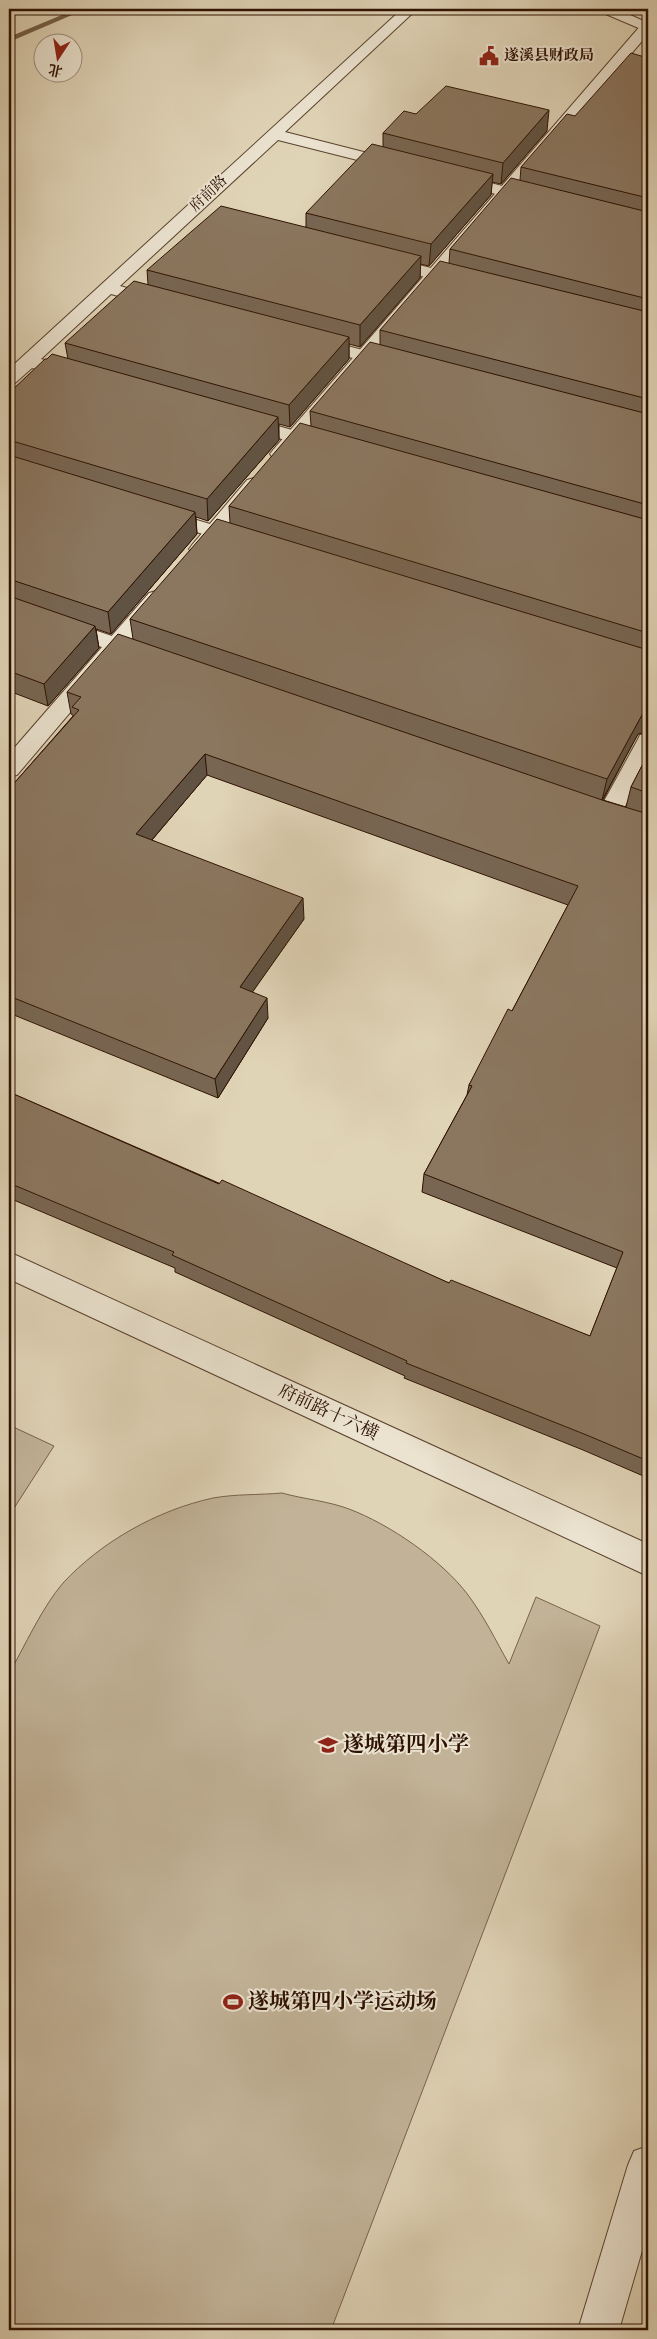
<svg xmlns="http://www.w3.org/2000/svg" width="657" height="2339" font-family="Vollkorn,'Noto Serif SC',serif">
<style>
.green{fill:#c2b398;stroke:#78624c}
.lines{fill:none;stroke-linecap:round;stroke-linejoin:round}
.stream{fill:#745f49;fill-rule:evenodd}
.service-casing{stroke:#5a422e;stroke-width:2}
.minor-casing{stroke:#5a422e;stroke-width:2}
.tertiary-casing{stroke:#5a422e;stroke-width:2}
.service{fill:#ebe3d0;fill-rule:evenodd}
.minor{fill:#ebe3d0;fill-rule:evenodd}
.tertiary{fill:#ebe3d0;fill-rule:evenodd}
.wall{fill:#786653;stroke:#2e1201}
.shaded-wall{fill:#615343;stroke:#2e1201}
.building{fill:#8b7760;stroke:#2e1201}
.labels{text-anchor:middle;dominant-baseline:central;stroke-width:4;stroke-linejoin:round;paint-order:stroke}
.far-poi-label{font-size:15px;font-weight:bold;fill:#2e1201;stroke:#ebe3d0;text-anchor:start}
.far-street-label{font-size:15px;fill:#2e1201;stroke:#ebe3d0}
.street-label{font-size:18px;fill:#2e1201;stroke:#ebe3d0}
.near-poi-label{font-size:21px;font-weight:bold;fill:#2e1201;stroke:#ebe3d0;text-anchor:start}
</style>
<rect width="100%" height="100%" fill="#e0d4b7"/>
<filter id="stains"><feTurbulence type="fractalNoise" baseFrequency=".004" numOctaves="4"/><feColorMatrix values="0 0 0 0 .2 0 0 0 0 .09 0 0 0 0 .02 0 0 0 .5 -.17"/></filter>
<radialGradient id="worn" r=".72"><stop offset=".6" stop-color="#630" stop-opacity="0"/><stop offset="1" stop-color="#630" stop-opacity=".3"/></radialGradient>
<path class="green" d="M9,1425L54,1446L9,1516Z
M282,1493C303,1499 328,1501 349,1509C389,1524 442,1560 468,1595C484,1616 496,1641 509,1664L536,1597L600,1626L331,2330H9V1674C24,1647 43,1606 63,1583C102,1541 158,1510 213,1498C235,1494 259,1495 282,1493Z"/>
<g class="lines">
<path class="stream" d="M76,9H86L9,42V37Z"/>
<defs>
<path id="service" d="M648,23V34L287,458L280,460L273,458L270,454L273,450L642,24Z
M254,478L261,480L264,484L261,488L206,553L199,555L192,553L189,549L192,545L247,480Z
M156,591L163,593L166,598L163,603L17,775L9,777V754L149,593Z
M648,733V762L621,814L617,820L609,822L601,820L597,814L637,741L640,735Z"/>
<path id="minor" d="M402,9H417L285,132L403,162L405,165L403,168L397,170L278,140L120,286L164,298L167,302L164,306L158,307L111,294L41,359L80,370L83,374L80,378L74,379L32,368L15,383L9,384V369Z
M599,9H617L648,23V32L601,12Z
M456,174L544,197L546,200L544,203L538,205L450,182L448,179L450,176Z
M383,256L471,278L474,282L471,286L465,287L377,265L375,261L377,257Z
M313,337L401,360L404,364L401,368L395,369L307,346L304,342L307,338Z
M243,416L331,441L334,445L331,449L324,451L236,426L234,422L236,418Z
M160,509L250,536L253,540L250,544L243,546L153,519L150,515L153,511Z
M9,601L153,650L156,655L153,660L145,662L9,615Z
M9,1252L648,1544V1576L9,1279Z"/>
<path id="tertiary" d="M648,2146V2230L619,2330H578L628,2165L634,2151Z"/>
</defs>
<use href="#service" class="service-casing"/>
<use href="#minor" class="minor-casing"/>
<use href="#tertiary" class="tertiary-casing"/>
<use href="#service" class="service"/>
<use href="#minor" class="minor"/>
<use href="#tertiary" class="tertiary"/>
</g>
<path class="wall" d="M648,58V732L638,734L603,800L626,807L631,787L648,754V1478L583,1450L404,1378L405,1376L175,1272V1268L9,1198V1092L449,1283L590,1336L617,1268L422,1192L424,1174L467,1095L469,1085L512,1011L568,905L207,775L152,840L304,919L252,992L268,1018L218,1098L9,1013V789L73,716V715L71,714L67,692L133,639L130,619L230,523L229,506L311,426L310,411L380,345V330L449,263L450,249L520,180L521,167L575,116Z
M416,114L547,131L501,184L492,182L491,195L429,266L420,264V278L360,347L349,344V359L290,427L279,424V440L208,521L196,517L197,534L111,634L96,629L99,648L48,706L9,691V393L47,359H68L65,343L148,284L147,270L306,227V213L383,147V133Z"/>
<path class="shaded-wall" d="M549,110L547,131L501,184L503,163Z
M493,174L491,195L429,266L431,244Z
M421,256L420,278L360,347V325Z
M349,337V359L290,427L289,405Z
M278,417L279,440L208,521L207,499Z
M195,512L197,534L111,634L108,612Z
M95,626L99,648L48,706L44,684Z
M648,711V732L638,734L602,800L607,779L643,713Z
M205,754L207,775L139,855L136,834Z
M303,898L304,919L242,1007L240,987Z
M267,998L268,1018L218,1098L215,1079Z"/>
<path class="building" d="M631,53L648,58V198L521,167L567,114L575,116Z
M446,86L549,110L503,163L383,133L404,111L416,114Z
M372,144L493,174L431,244L306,213Z
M511,178L648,212V299L450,249Z
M221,206L421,256L360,325L147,270Z
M440,261L648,312V399L380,330Z
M134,281L349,337L289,405L65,343Z
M370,342L648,414V505L310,411Z
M52,354L278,417L207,499L9,440V393L45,359H47Z
M300,423L648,520V633L229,506Z
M9,455L195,512L108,612L9,579Z
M217,519L648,650V711L643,713L607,779L130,619Z
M9,596L95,626L44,684L9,671Z
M118,634L605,801L648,814V1461L589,1436L406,1363L407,1361L172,1255L174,1252L9,1183V1092L219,1184L222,1180L449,1283L451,1280L590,1336L623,1252L424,1174L472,1086L469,1085L508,1009L512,1011L578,886L205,754L136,834L303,898L240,987L267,998L215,1079L9,996V789L79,710L72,707L81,697L67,692Z
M648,754V793L631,787Z"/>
<defs>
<symbol id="civic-bare" viewBox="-9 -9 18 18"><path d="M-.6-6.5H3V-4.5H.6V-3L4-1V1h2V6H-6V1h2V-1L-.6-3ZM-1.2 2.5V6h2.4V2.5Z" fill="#8f2418" stroke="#ebe3d0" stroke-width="2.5" paint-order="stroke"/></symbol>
<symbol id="school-bare" viewBox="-9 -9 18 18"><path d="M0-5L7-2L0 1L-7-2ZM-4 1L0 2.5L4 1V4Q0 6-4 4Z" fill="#8f2418" stroke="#ebe3d0" stroke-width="2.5" paint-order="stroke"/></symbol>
<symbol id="stadium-bare" viewBox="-9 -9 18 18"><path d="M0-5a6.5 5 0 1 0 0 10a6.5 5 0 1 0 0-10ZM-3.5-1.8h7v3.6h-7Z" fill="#8f2418" stroke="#ebe3d0" stroke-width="2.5" paint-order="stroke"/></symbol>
</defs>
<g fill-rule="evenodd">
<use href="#civic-bare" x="475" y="42" width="28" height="28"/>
<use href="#school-bare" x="314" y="1731" width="28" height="28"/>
<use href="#stadium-bare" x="219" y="1988" width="28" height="28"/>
</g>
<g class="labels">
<g class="far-poi-label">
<text x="504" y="56">遂溪县财政局</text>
</g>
<g class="far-street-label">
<text transform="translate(209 194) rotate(-43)">府前路</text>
</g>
<g class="street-label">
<text transform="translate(328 1413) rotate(25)">府前路十六横</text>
</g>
<g class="near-poi-label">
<text x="343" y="1745">遂城第四小学</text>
<text x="248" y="2002">遂城第四小学运动场</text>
</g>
</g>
<rect width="657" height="2339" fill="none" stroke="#e0d4b7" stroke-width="30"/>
<rect x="10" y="10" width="637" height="2319" fill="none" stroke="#2e1201" stroke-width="2.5"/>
<rect x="15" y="15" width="627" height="2309" fill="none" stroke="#2e1201"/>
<g transform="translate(58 58) rotate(192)"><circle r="24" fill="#ebe3d0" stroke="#9f8f7d"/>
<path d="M0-4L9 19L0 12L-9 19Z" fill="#8f2418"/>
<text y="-8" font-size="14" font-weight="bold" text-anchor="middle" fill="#2e1201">北</text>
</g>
<rect width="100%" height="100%" filter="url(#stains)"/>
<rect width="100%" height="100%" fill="url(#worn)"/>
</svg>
